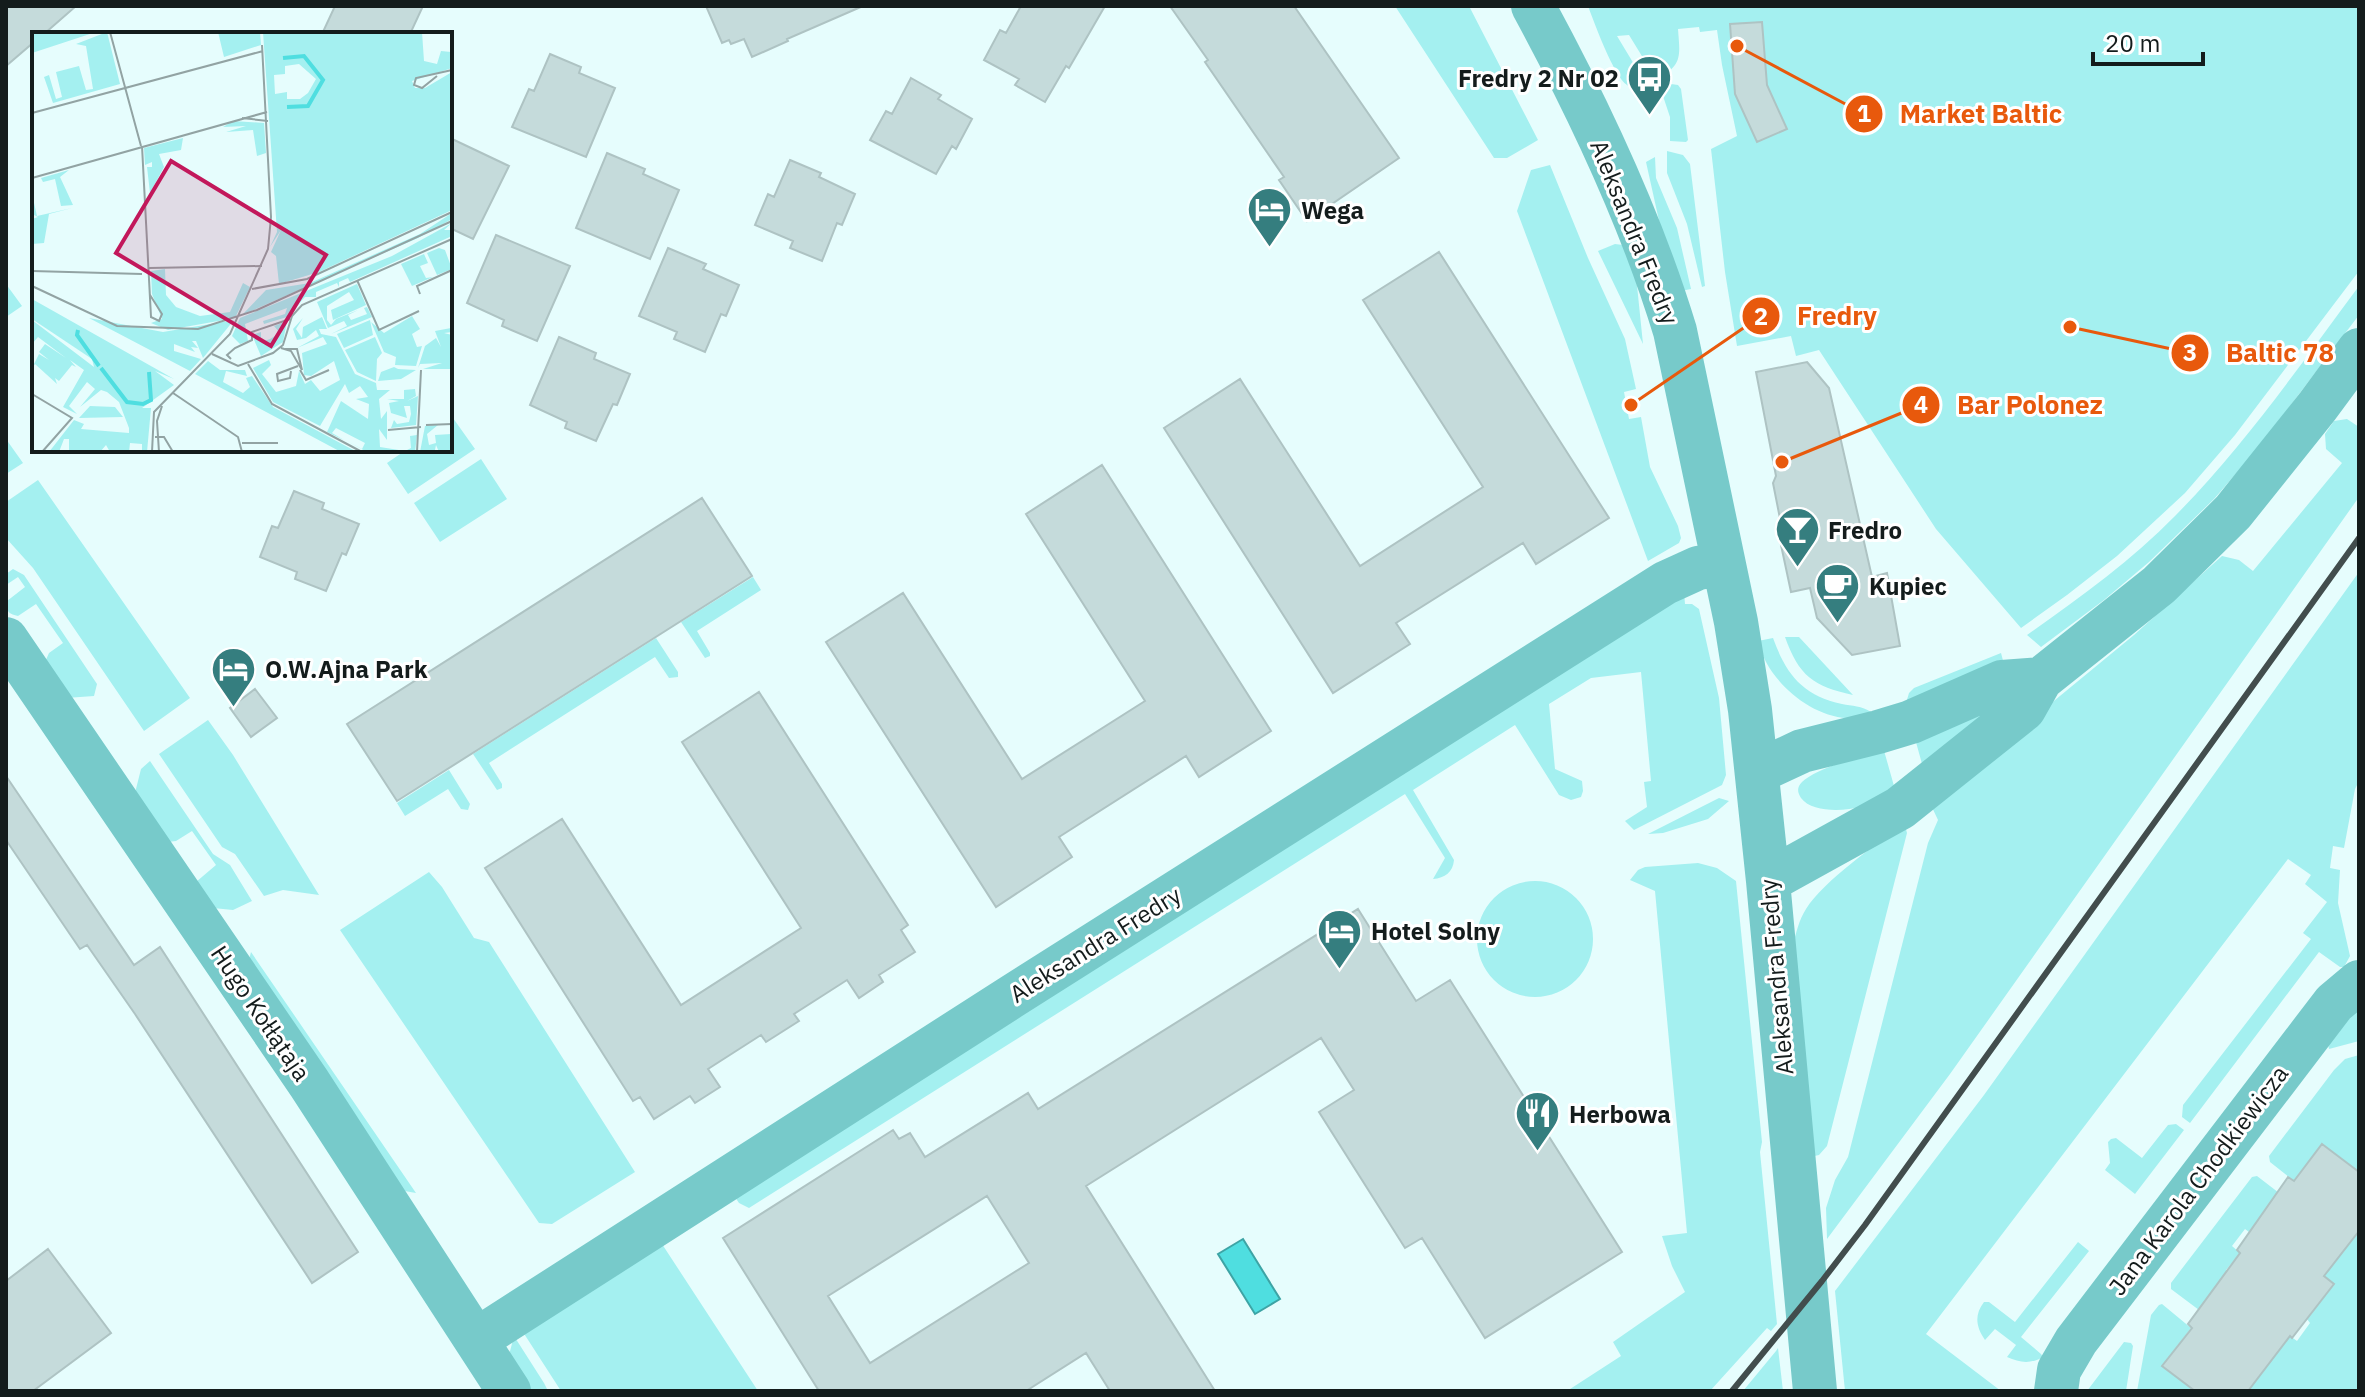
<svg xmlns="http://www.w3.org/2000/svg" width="2365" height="1397" font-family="'IBM Plex Sans',sans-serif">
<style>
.green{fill:#a4f0f0}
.water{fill:#4fdee0;stroke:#3da4a5;stroke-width:2}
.building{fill:#c5dbdb;stroke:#aec3c3;stroke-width:2;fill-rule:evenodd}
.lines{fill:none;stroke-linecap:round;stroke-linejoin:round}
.minor{stroke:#77caca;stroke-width:44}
.rail{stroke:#424d4d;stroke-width:6}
.labels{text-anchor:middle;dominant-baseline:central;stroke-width:6;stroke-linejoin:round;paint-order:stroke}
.poi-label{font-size:24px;font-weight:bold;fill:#141c1c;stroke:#fff;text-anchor:start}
.street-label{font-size:24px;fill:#141c1c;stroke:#fff}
.inset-river{fill:none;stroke:#4fdee0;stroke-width:4}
.inset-road{fill:none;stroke:#92a3a3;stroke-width:2}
.view{fill:#c2185b;fill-opacity:0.15;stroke:#c2185b;stroke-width:4}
.inset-edge{fill:none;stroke:#141c1c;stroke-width:4}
.leader{fill:none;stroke:#e8590c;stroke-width:3}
.callout-dot{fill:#e8590c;stroke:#fff;stroke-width:3}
.mark-label{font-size:24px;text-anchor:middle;font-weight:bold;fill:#fff}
.callout-label{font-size:26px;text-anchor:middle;font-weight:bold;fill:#e8590c;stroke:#fff;stroke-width:6;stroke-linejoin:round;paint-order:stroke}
</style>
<rect width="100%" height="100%" fill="#e6fdfd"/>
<path class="green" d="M1395,6H1469L1538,140L1507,158H1494Z
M1588,6H2359V271L2235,435L2185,493L2117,556L2067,595L2021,628L1936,529L1819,350L1796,356L1791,336L1737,346L1725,272L1711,149L1737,136L1722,65L1717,30L1700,32L1699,27L1678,29C1680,56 1683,66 1656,79L1629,35L1617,36L1646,84C1640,85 1632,89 1627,85C1614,77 1594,22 1588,6Z
M1671,84L1678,85L1681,89L1688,140L1686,142L1670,141V117L1661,90Z
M1667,151L1683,155L1690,164L1705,286L1702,287L1687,224L1667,173Z
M1655,157L1656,178L1677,228L1691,289L1681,291L1666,252L1646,162Z
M1550,165L1588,258L1625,339L1636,389L1624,392L1629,419L1641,417L1650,467L1678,526L1681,538L1679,543L1648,561L1517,211L1531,170Z
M1615,244L1623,245L1635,266L1643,344L1598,251Z
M6,284L22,306L6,317Z
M2359,286V315L2259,447L2214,499L2149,562L2104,600L2041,647L2027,635C2078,599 2131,561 2175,516C2244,446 2301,364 2359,286Z
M453,418L475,449L408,494L387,463L406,450H450V420Z
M2347,419L2359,427V497L1950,1074L1827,1239L1826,1208L1835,1180L1848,1157L1928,843L1938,820L1930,803L2134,635L2222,556L2239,560L2253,571L2342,463L2326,449L2325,434L2334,421Z
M6,439L23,463L6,474Z
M481,459L507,499L440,542L414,503Z
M38,480L190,698L144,731L33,568L6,538V502Z
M13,569L24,575L97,684L94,696L66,698L45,662L49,653L63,643L36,604L18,616C8,614 6,611 7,601L25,587L18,577L6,585V574Z
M2359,572V781L2355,789L2344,848L2333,846L2330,868L2340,870L2338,903L2350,956L2344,967H2340L2319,952L2190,1123L2182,1117L2183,1105L2311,939L2303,933L2327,902L2305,884L2311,875L2288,859L1926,1334L2001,1391H1845L1835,1291L1984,1095Z
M753,577L761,590L697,631L710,653V656L705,658L681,622Z
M1684,592L1685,604H1692L1699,609L1719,698L1726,775L1722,785L1634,830L1625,821L1647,807L1644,782L1651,781L1641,672L1591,678L1549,704L1555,769L1582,781L1583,791L1581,797L1571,800L1559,795L1515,725L1413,790L1454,860C1453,872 1445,878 1433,879L1445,858L1405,794L749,1208L739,1203L733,1194Z
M1785,637H1799L1853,695C1813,686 1799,676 1785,637Z
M656,638L678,672V677L669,678L655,657L489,763L502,784V788L497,790L473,754Z
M1773,638C1786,674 1802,695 1842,704C1852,706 1862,706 1871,712C1864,714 1855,718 1847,718C1808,716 1766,678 1758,641Z
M2001,653L2005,668L1906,703L1909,693L1914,688Z
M2012,695L1924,771L1914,735Z
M208,720L233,755L319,895L283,890L264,896L235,854L222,847L159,754Z
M1883,747L1896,793C1884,798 1872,804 1861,807C1844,811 1812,813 1801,798C1797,792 1797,787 1802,782C1815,769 1864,755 1883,747Z
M150,761L213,854L230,865L252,901L233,910L213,908L196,882L216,865L192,831L176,841L168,842L134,797L141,769Z
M449,770L470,804L468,810L461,809L448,789L405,816L397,803Z
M1719,798L1729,801L1708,819L1663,833L1648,834Z
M1904,822L1907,833L1827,1146L1819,1155L1810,1157L1793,945C1796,933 1799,920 1806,909C1824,880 1877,845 1904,822Z
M1698,863L1717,868L1736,881L1762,1142L1760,1152L1777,1324L1771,1331L1767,1328L1710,1391H1567L1621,1356L1613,1342L1685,1292L1672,1266L1662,1236L1687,1233L1655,891L1630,880L1638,870L1645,867Z
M429,872L442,887L474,938L489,942L635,1172L552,1224L539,1223L340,930Z
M1477 939a58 58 0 1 1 116 0a58 58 0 1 1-116 0Z
M251,952L416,1193L399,1190L249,960Z
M2354,1012H2359V1041L2329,1049L2326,1034Z
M2359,1055V1172L2294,1181L2270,1162L2269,1156L2334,1070L2345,1059Z
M2176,1124L2184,1130L2135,1194L2105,1170L2110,1163L2108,1142L2111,1139L2116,1138L2142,1158L2168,1125Z
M2257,1176L2283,1196L2253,1235L2245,1229L2232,1246L2240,1253L2226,1270L2232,1275L2203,1313L2171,1289V1283L2252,1177Z
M2359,1231V1391H2248L2290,1336L2297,1341L2310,1323L2307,1319L2334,1284L2324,1276Z
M2078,1242L2089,1251L2021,1337L2041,1354L2043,1357C2031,1364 2020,1363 2007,1357L2016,1345L1995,1329L1985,1340C1976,1327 1974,1315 1984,1302H1989L2015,1322Z
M662,1244L758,1391H561L521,1329Z
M2162,1304L2191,1328L2162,1366L2195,1391H2137L2151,1315L2159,1305Z
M514,1336L544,1383L548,1391H529L509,1355Z
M2124,1342L2131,1343L2133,1346L2126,1391H2087Z
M1778,1348L1783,1391H1743L1776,1351Z"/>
<path class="water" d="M1243,1239L1280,1299L1255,1314L1218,1254Z"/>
<path class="building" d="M6,6H76L44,34H34V42L6,66Z
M335,6H423L410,34H322Z
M706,6H863L787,39L788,41L752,57L744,39L731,44L729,40L722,43Z
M1021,6H1105L1069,68L1066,66L1045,102L1015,85L1019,79L984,60L1000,30L1006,33Z
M1170,6H1294L1399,158L1307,221L1279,180L1284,177L1205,62L1208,60Z
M1762,22L1767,85L1787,129L1757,142L1735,94L1730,24Z
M550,54L581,67L579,73L615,88L586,157L512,127L529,89L534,91Z
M911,78L941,95L938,99L972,119L956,149L952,146L936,174L870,140L886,111L892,114Z
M450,138L509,166L473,239L450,228Z
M607,153L645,169L643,174L679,190L650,259L576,228Z
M790,160L821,173L819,177L855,194L842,225L837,223L822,261L790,248L793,241L755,225L768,194L774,197Z
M496,235L570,266L537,341L502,326L504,320L467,303Z
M668,248L706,264L703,269L739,285L726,316L721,314L705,352L674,339L677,332L639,316Z
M1439,252L1609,518L1536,564L1523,543L1396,623L1410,644L1333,693L1164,428L1240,379L1360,566L1483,487L1363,300Z
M559,337L596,353L594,359L630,374L617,405L613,404L596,441L565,428L567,422L530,405Z
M1807,362L1829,388L1872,577L1887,573L1900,646L1852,655L1817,618L1810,588L1791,592L1781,545L1785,544L1773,483L1776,476L1756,372Z
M1102,465L1271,731L1199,777L1186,756L1059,837L1072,857L996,907L826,642L903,593L1022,779L1145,701L1026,514Z
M294,491L324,503L322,509L359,524L346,555L342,553L326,591L295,579L297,572L260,557L272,526L278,528Z
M702,498L752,576L397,801L347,724Z
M255,689L277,718L251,737L230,708Z
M759,692L908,925L901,930L915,952L879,975L883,982L859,998L847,980L794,1014L799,1021L766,1042L761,1035L708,1069L720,1087L695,1103L690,1096L654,1119L640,1097L633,1101L485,868L562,819L681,1005L801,928L682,742Z
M6,776L134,965L160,947L358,1252L312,1283L135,1014L87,945L80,949L6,840Z
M1358,909L1416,1001L1450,980L1622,1252L1485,1338L1422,1238L1405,1248L1319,1112L1354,1090L1321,1038L1086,1186L1215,1391H1110L1086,1353L1026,1391H819L723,1238L893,1130L899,1139L910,1133L925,1157L1028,1093L1038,1109ZM987,1196L1029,1263L870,1363L828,1296Z
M2322,1144L2359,1172V1231L2324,1276L2334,1284L2292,1338L2290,1336L2248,1391H2195L2162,1366L2192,1328L2188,1324L2240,1253L2237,1250L2288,1177L2294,1181Z
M48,1249L111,1333L33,1391H6V1281Z"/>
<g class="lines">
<path class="minor" d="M1533,6C1589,109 1641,219 1675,331L1736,622L1750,710L1768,881L1815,1391
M6,639L309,1083L509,1391
M1757,772L1802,751L1878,732L1911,722L2002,682L2041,679
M1768,881L1900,808L2024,709L2041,679L2159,585L2233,512L2317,407L2359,350
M476,1340L1011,997L1665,583L1698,568L1722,564
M2056,1391L2059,1370L2076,1341L2334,1003L2359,982"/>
<path class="rail" d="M1732,1391L1822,1281L1865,1225L2359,538"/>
</g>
<defs>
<symbol id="bus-pin" viewBox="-11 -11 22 30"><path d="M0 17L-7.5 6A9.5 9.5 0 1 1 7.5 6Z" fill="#357e7f" stroke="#fff"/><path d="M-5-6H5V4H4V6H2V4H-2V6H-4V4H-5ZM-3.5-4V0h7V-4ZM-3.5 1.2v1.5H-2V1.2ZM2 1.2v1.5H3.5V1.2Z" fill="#fff"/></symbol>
<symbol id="hotel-pin" viewBox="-11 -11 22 30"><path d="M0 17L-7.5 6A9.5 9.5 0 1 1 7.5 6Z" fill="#357e7f" stroke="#fff"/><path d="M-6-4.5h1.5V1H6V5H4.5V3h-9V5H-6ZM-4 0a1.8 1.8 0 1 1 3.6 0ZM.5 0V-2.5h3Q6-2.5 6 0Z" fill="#fff"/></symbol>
<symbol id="bar-pin" viewBox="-11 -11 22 30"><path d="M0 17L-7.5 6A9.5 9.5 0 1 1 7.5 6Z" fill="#357e7f" stroke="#fff"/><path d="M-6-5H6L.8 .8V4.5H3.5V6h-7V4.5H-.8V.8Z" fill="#fff"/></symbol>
<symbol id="cafe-pin" viewBox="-11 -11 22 30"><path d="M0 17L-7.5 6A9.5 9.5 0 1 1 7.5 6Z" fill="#357e7f" stroke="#fff"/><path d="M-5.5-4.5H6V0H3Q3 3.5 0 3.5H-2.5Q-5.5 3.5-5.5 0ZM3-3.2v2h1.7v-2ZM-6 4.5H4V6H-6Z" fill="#fff"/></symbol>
<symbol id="restaurant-pin" viewBox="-11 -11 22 30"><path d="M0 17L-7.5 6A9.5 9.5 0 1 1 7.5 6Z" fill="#357e7f" stroke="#fff"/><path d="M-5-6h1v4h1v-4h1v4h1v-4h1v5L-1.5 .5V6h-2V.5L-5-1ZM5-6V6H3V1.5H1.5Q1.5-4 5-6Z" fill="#fff"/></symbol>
</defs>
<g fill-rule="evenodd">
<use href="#bus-pin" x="1624" y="52" width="51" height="69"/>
<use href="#hotel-pin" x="1244" y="184" width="51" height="69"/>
<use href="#bar-pin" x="1772" y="504" width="51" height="69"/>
<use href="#cafe-pin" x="1812" y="560" width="51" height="69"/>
<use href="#hotel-pin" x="208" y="644" width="51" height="69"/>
<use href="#hotel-pin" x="1314" y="906" width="51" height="69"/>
<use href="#restaurant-pin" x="1512" y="1088" width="51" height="69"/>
</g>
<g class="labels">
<g class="poi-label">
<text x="1619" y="78" text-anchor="end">Fredry 2 Nr 02</text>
<text x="1301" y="210">Wega</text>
<text x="1828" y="530">Fredro</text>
<text x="1869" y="586">Kupiec</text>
<text x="265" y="669">O.W.Ajna Park</text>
<text x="1371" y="931">Hotel Solny</text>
<text x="1569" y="1114">Herbowa</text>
</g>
<g class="street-label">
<text transform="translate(1635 232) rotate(68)">Aleksandra Fredry</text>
<text transform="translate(1095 944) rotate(-32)">Aleksandra Fredry</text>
<text transform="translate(1776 977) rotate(-95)">Aleksandra Fredry</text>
<text transform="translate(261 1013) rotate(56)">Hugo Kołłątaja</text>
<text transform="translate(2198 1180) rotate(-53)">Jana Karola Chodkiewicza</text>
</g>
</g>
<g transform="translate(32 32)">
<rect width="420" height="420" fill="#e6fdfd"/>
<path d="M0,0H60L61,1L0,21ZM75,0L88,52L21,71L12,45L17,43L24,67L30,65L24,40L47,34L54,58L61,57L54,14L44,12ZM186,0H228L229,13L192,25ZM231,0H390L392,29L405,32L409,19L419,20L420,36L380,49L383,56H393L420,40V178L287,240L247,252L244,224L239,220L249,198L238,215L245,200ZM267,32L284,47L276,61L268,67H255V60L243,62L242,43L253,42V34ZM201,89L232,91L234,121L225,124L221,98L194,100L214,94L191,95ZM151,106L149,118L127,122L132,135L118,161L115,135H120V130L113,133L112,116ZM37,138L28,145L41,173L29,174L23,147L11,150L9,146ZM0,162L5,184L40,176L17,182L12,211L0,212V187L6,185L2,183L0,176ZM420,181V187L386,206L210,283L234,258L278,251L388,202ZM420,191L412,198H420V204L318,250L316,246L307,250V255L305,251L284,260V265H273L255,285L232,292L231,289L253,282L255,276L213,292L216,309L208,312L200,304L208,286L360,224ZM407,216L413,218L420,237L405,243L395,221ZM392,222L396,231L388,234L394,246L401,245L380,254L369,232ZM133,237L134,263L144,275L168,284L198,280L211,251L218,255L203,286L136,298L119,291L130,287L120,262L119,239ZM325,252L334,273L301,288L299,278L322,268L317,260L295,274V288L299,293L304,287L326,278L316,283L319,288L335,282L332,276L335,275L340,285L299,302L315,294L312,289L296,296L285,270ZM0,267L142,347L123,339L142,353L110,376H119L115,420H110V412L98,411L97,420H78L74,413L68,420L37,419V407H32L27,420H17L42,388L52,392L49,397L97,401V396L87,370L75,360L69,358L48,375L63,357L55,350L37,374L45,382L31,375L52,338L38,328L44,335L40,333L27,349L23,346L25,352L3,332L0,336L7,322L17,328L7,320L13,312L34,326L6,305L0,312V288L62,335L60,327L0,287ZM380,284L388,297L380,302L385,315L390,314L384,334L363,333L364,325L352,320L339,290L352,301ZM290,285L295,297H287L289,302L304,305L323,342L344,351L345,358H358L347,367L349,387L355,379V408L347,397L348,415L373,419L379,416L378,404L385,403L383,420H335L315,409L330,417L333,411L304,396L300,401L312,408L295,400L309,369L336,387L337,372L324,367L336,365L328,354L317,361L313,352L288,394L241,370L221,336L237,328L239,333L230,342L244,360L264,354L267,339L273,352L279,348L288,359L308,348L302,329L279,344L272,343L270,321L295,312L291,305L265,316L287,304L284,298L274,306L265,308L261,297L271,286L264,297L270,306L271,295ZM57,286L131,300L202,288L171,326L164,309H160L166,316L159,315L163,320L142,312V319L169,327L158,339ZM338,288L341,303L312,316L305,302ZM255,289L251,310L229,324L220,303L229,300V310L238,307L248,301L242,294ZM419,296L420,300L412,301L420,303V337H391L410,331L388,332L386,336L393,314L404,306L409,315L403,299ZM343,305L350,321L345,327L344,349L325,340L313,318ZM176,329L188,338H213L215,344L194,339L191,350L211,361L218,355L214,346L220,344L241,375L325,420H309L163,342ZM362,335L366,337L384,338L369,347L346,349L349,340ZM383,357L384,364L375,369L386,364L384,393L359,396L362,388L365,392L377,390L379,382L378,374H372L375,386L359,381L357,371L367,369L355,367H372V358ZM58,374L83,375L91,385L47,386ZM406,393L395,402L397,413L404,411L403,403L419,402L418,396H420V420H407L404,413L403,418L388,420L393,394Z" fill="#a4f0f0" fill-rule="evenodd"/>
<path class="inset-river" d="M251,26L272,24L291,48L276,74L255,75M46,298L45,303L67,334M69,336L95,370L111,372L119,368L117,340"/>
<path class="inset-road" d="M78,0L109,114M405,44L390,56L382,53L384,46L420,38M0,81L231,19M210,86L236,89M110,114L119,285L127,289L130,282L118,263M0,146L235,80M117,236L230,234M0,239L110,242M325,248L347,298L387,279M0,254L85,294L166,297L225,278L420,189M220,257L275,247L420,180M388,262L385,254L420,238M249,316L259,319L270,338L265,317H253M180,322L206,334L241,321L251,313L260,284L270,273L420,207M199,327L195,323L203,316L220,308V300L258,287M216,332L240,372L330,420M268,338L274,348L297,338M259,339L258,346L246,349L245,342L266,334M141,361L206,405L210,420M0,362L40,386L10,420M394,393L420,392M356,398L389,395M123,405H132L141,420M210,411H246M120,420L122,380L198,302L236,217L239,185L230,13M127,420L125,389L130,374M385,420L389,338"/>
<path class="view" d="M139,129L294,223L239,314L84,221Z"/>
<rect width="420" height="420" class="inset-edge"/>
</g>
<path class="leader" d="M1737 46L1864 114M1631 405L1761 316M2070 327L2190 353M1782 462L1921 405"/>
<g class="callout-dot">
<circle cx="1737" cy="46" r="8"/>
<circle cx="1631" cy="405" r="8"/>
<circle cx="2070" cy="327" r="8"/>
<circle cx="1782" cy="462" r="8"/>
<circle cx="1864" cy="114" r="20"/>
<circle cx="1761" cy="316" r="20"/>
<circle cx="2190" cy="353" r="20"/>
<circle cx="1921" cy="405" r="20"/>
</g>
<g class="mark-label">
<text x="1864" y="122">1</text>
<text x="1761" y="325">2</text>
<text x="2190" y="361">3</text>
<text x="1921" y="413">4</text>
</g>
<g class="callout-label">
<text x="1981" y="123">Market Baltic</text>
<text x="1837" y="325">Fredry</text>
<text x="2280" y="362">Baltic 78</text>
<text x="2030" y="414">Bar Polonez</text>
</g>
<rect width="2365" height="1397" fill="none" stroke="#141c1c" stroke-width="16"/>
<path d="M2093 52v12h110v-12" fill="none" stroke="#141c1c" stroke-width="4"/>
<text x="2105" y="52" font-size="24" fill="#141c1c" stroke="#ffffff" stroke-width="6" paint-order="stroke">20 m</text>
</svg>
